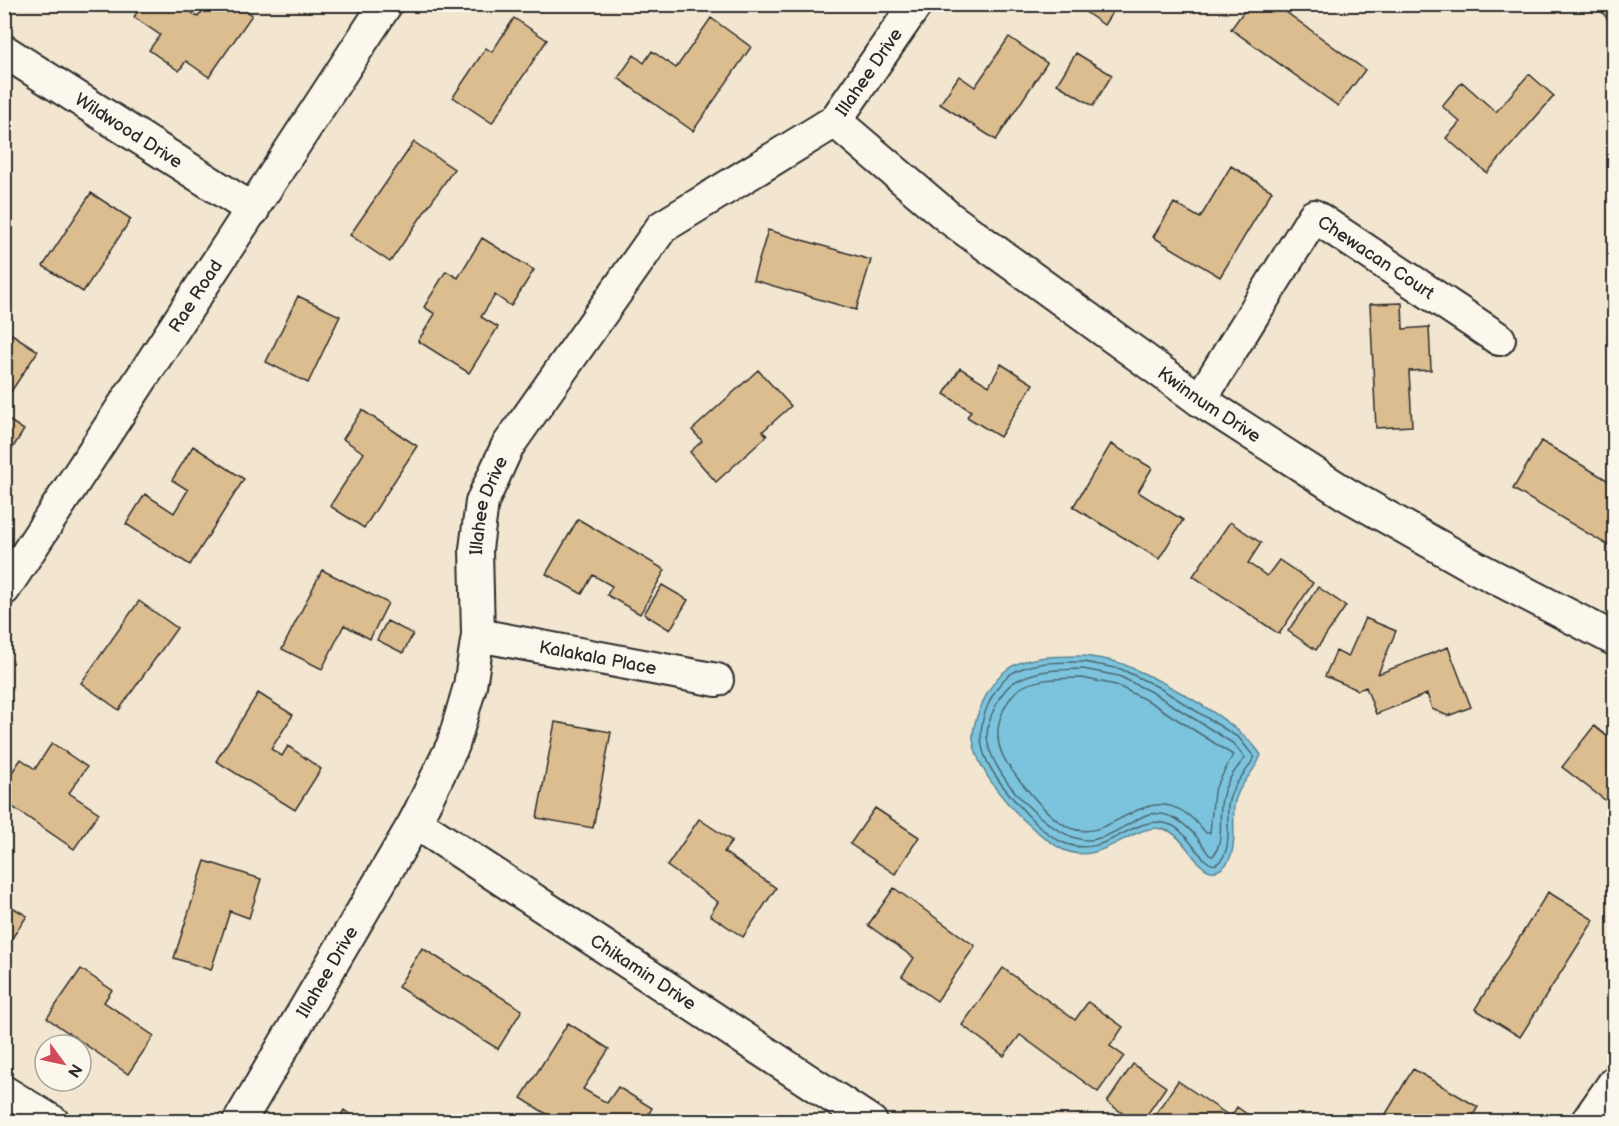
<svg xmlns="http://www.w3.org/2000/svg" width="1619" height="1126" font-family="'Balsamiq Sans',sans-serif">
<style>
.water{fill:#7cc4dd;stroke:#5c8796;stroke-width:1.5}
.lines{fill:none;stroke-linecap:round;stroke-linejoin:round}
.shore{stroke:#4b6872;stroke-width:1.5}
.building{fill:#dcbd8f;stroke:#2b2b2b;stroke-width:1.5}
.street-casing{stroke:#2b2b2b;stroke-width:36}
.street{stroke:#fbf7ec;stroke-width:32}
.labels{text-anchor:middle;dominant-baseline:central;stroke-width:4.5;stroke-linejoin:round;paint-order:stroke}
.street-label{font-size:18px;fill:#2b2b2b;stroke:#fbf7ec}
</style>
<rect width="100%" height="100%" fill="#f2e6d0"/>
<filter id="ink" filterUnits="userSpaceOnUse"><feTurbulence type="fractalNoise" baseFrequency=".0167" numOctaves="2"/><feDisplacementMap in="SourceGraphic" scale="12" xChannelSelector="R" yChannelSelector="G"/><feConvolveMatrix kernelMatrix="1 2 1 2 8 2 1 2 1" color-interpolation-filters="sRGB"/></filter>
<g filter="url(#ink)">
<path class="water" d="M1084,656C1097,658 1113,659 1125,665C1163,681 1239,721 1261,755C1254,774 1237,785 1234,806C1232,825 1240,859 1219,870C1200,879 1187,839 1169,831C1135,815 1102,873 1058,847C1026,827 978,779 973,739C972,727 977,715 982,704C987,692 995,679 1005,671C1024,655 1061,656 1084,656Z"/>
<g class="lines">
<path class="shore" d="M1084,662L1121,669L1158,687L1239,738L1254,757C1247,774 1231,784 1228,804C1226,820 1234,855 1216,864C1204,869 1188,831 1171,825C1133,810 1109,861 1064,843C1046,836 1028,816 1016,802C989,771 970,745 988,705C992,695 1000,682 1009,675C1029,661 1060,662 1084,662Z
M1083,669L1119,676L1155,694L1234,744L1245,758C1233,772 1223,786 1221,805C1219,822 1224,842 1213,856L1209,855C1197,834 1174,807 1146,815C1128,823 1107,840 1087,840C1050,839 988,773 987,736C987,725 991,715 996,705C999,697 1008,685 1016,681C1037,669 1060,670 1083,669Z
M1082,678L1116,685L1150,702L1233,755L1214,791L1210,833H1206C1151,763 1116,847 1070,828C1053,820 1037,802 1026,788C1005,764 989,743 1003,711C1006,704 1013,693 1019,689C1037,677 1062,679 1082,678Z"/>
</g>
<path class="building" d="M142,4H180L198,17L207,4H238L252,15L209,77L186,61L179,71L149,50L160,35L134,17Z
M1074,4H1118L1104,25Z
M1249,4H1275L1365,70L1338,106L1231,29Z
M1597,4H1614V15L1608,20Z
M514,18L547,40L492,123L453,97L486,48L492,52Z
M711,18L751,47L693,131L618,78L634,55L644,63L652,51L676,68Z
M1009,37L1047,63L996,140L940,104L959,76L975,87Z
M1076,53L1112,75L1093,106L1057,84Z
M1529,74L1554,96L1487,173L1446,138L1460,122L1442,106L1462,82L1496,112Z
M414,142L454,169L390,262L350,235Z
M1231,166L1272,191L1220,277L1153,237L1174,203L1200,218Z
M91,193L131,219L83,292L43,266Z
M768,230L871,260L856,310L753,280Z
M482,238L534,270L511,306L495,295L481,317L498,327L469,373L418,341L435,314L424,307L446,271L458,278Z
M298,296L340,316L308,383L266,362Z
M1402,303L1403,329L1429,327L1431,370L1409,371L1412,426L1376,428L1370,304Z
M4,329L38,351L4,402Z
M1001,364L1033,384L1000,437L967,417L971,411L944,394L960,368L989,386Z
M758,370L791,406L763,431L767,436L716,482L690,452L702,441L692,430Z
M362,410L417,446L364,528L330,506L364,453L343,439Z
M4,417L24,430L5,460H4Z
M1541,441L1614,484V549L1513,489Z
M1111,444L1152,468L1138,492L1183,520L1159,559L1073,507Z
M193,446L244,479L190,565L126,524L145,494L174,513L188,490L172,480Z
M578,519L665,570L640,614L607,595L612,586L593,575L582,594L546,574Z
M1230,522L1261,543L1248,563L1267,576L1279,560L1313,583L1279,634L1193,576Z
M322,570L388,603L370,639L344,625L322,669L282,649Z
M662,585L688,600L670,630L644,614Z
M1318,587L1346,606L1316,650L1288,631Z
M139,601L177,628L119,710L81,683Z
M1365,618L1396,631L1378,674L1448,647L1471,707L1448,716L1432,709L1427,694L1376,714L1366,687L1358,690L1325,676L1336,651L1348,657Z
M387,621L413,634L403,653L377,640Z
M258,693L293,715L271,749L282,756L288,746L321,769L295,810L216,761Z
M555,722L611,732L593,828L537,818Z
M1594,726L1614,742V807L1562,767Z
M52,743L87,767L69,793L99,813L74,849L4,801V784L21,759L35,769Z
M875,808L919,837L895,874L850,844Z
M699,819L732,841L724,852L776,888L743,937L710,915L718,902L667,866Z
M205,861L261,879L249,918L230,911L211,970L174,958Z
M894,888L975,946L937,1001L902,976L914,958L868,925Z
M1548,892L1594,920L1520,1037L1475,1009Z
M4,902L27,916L4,950Z
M422,948L522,1010L498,1049L398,987Z
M1003,968L1075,1020L1088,1002L1123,1027L1110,1046L1124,1056L1098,1092L1020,1035L1004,1056L962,1025Z
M81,969L112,990L104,1002L154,1036L128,1074L47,1018Z
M568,1023L609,1049L583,1089L607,1103L618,1087L652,1108L644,1122H559L521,1098Z
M1133,1064L1166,1087L1142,1122H1135L1107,1102Z
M1413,1069L1478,1107L1469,1122H1381Z
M1178,1081L1231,1117L1237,1107L1258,1122H1150Z
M344,1110L361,1122H337Z"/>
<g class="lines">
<defs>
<g id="street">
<path id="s1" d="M4,51L253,210"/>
<path id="s2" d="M835,121L948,217L1200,400L1346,494L1475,567L1614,639"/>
<path id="s3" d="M1200,400L1314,216L1499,339"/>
<path id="s4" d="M4,589L386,4"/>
<path id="s5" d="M478,635L717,680"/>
<path id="s6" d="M415,822L871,1122"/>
<path d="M4,1092L53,1122"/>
<path id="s7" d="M239,1122L415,822L453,745L470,686L478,635L476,549L482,502L507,447L662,227L835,121L916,4"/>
<path d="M1587,1122L1614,1083"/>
</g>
</defs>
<use href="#street" class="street-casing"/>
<use href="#street" class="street"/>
</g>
</g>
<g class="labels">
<g class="street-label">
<text stroke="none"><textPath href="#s7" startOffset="1272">Illahee Drive</textPath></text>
<text stroke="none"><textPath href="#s1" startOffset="148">Wildwood Drive</textPath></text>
<text stroke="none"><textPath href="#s3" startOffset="291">Chewacan Court</textPath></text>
<text stroke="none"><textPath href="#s4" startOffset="350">Rae Road</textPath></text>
<text stroke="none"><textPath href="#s2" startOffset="470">Kwinnum Drive</textPath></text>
<text stroke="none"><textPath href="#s7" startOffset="678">Illahee Drive</textPath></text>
<text stroke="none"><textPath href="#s5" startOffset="122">Kalakala Place</textPath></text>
<text stroke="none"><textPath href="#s7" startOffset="174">Illahee Drive</textPath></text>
<text stroke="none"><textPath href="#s6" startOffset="273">Chikamin Drive</textPath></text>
</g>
</g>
<rect width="1619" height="1126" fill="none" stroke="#fbf7ec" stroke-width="24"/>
<rect x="12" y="12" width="1595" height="1102" fill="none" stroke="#2b2b2b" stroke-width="2" filter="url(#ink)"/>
<g transform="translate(63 1063) rotate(123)"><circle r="28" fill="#fbf7ec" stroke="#a8a59f" stroke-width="1.5"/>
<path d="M0-4.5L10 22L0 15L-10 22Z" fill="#d1495b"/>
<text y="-9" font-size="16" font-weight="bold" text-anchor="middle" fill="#2b2b2b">N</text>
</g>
</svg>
